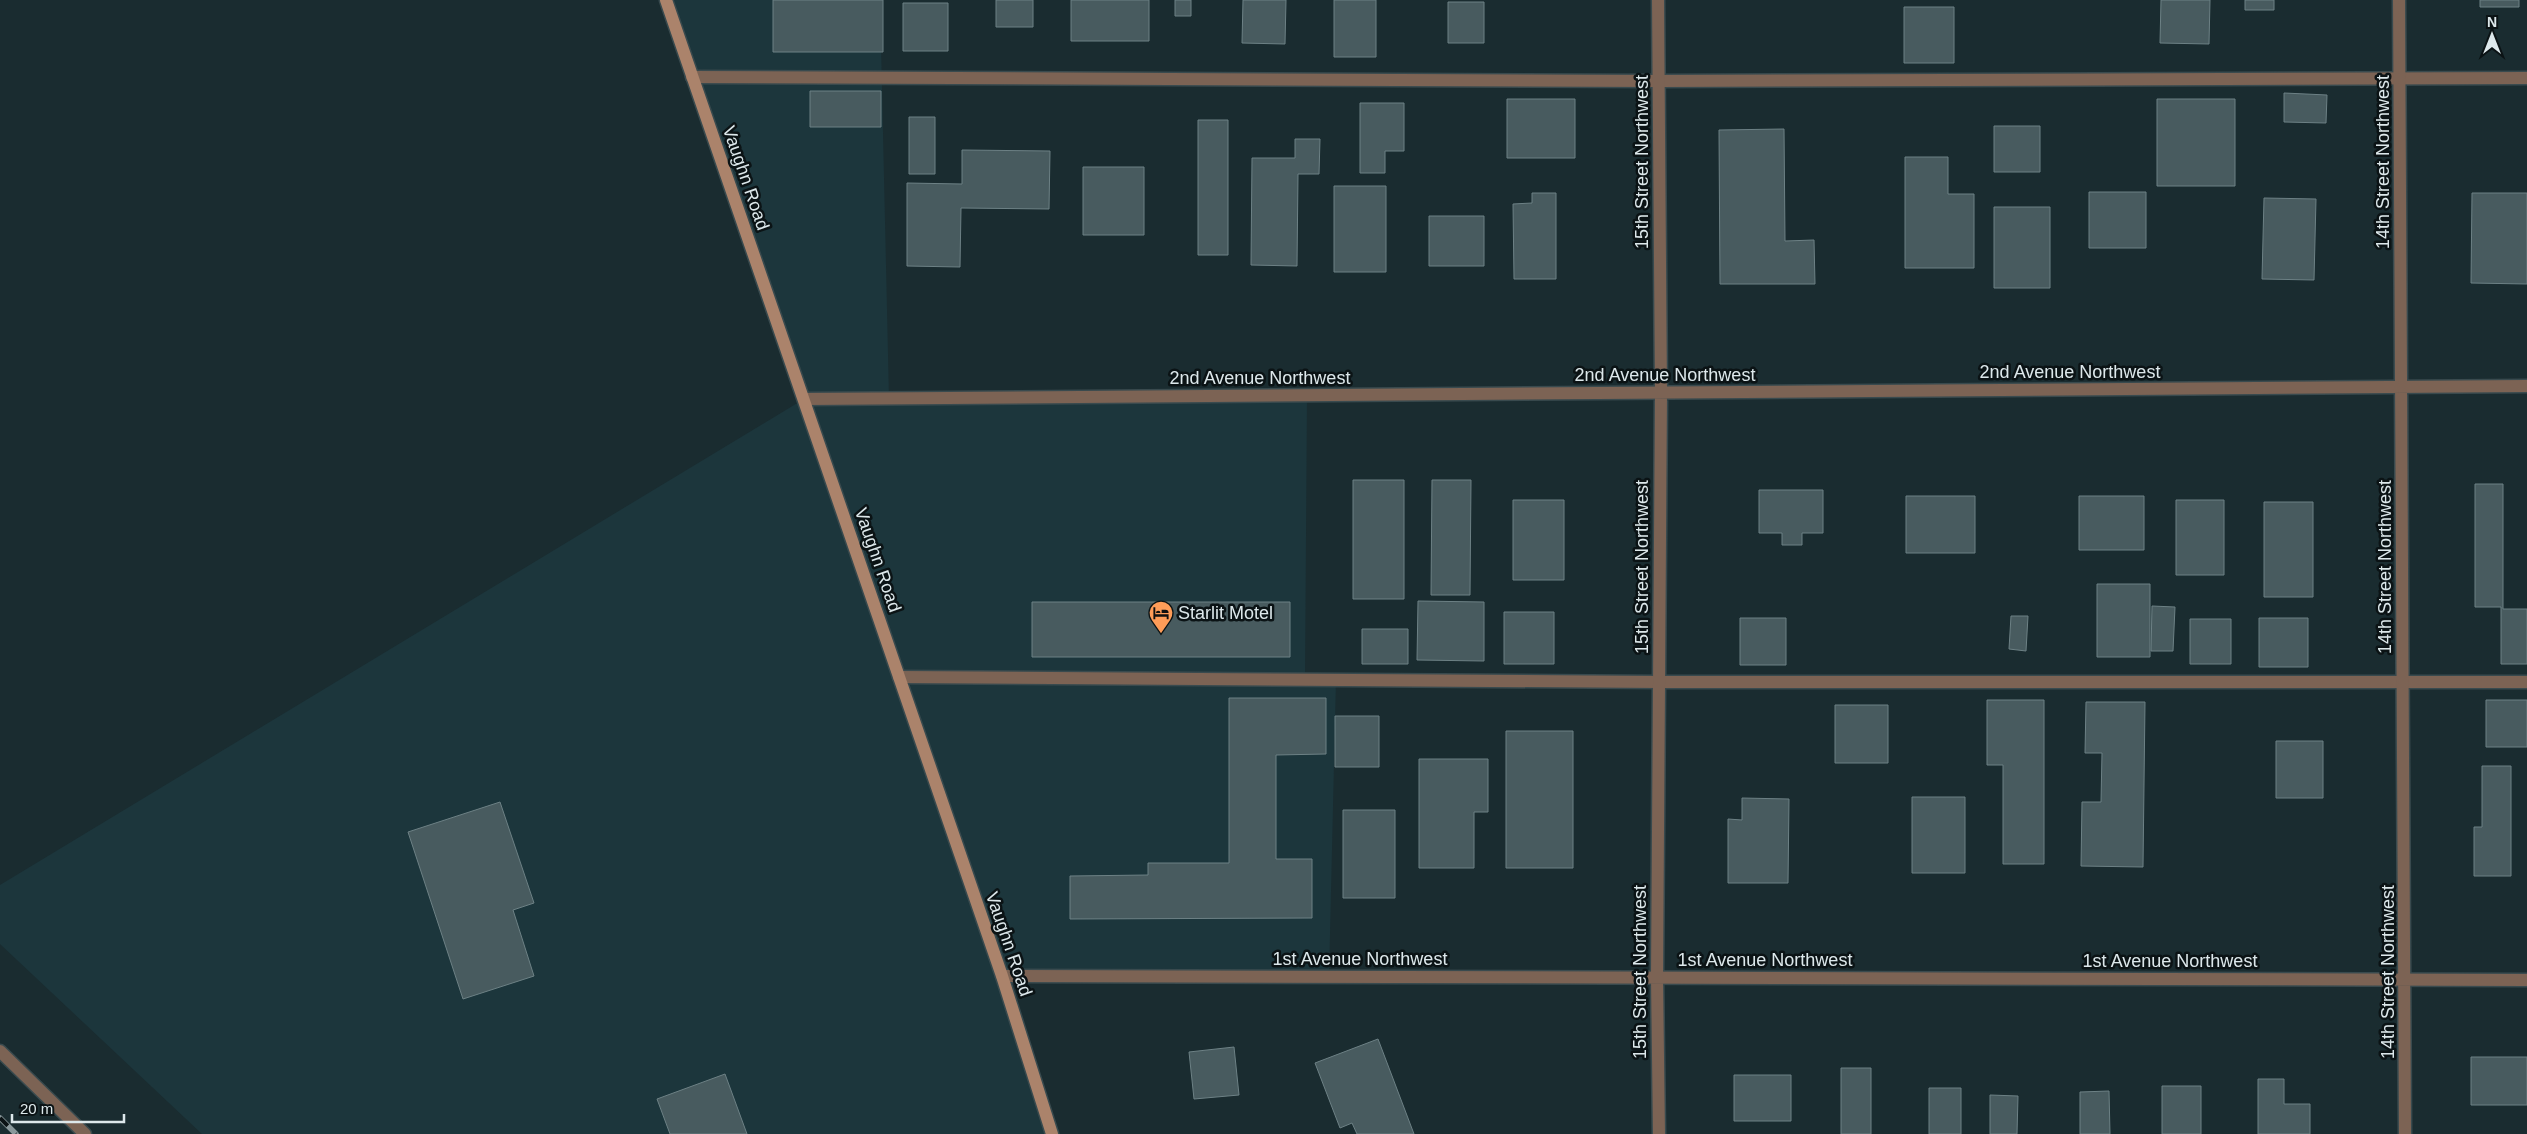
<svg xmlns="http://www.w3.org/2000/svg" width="2527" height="1134" font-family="Helvetica,sans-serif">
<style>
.built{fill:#1c363c}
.building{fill:#485b5f;stroke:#6d8185}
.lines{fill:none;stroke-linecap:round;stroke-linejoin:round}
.service-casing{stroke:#394a4e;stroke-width:15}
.minor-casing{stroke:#394a4e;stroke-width:15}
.secondary-casing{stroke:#394a4e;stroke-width:15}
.service{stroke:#7c6354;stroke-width:12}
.minor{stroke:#7c6354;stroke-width:12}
.secondary{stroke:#ab836b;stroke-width:12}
.rail-casing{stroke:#8a989b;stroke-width:5.5}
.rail{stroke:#0b1315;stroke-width:4;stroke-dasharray:11;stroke-linecap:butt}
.labels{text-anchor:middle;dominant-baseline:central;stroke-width:5;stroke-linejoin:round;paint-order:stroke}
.street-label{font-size:18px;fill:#dde8eb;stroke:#0b1315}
.poi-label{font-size:18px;fill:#dde8eb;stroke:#0b1315;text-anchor:start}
</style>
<rect width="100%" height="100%" fill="#1a2c30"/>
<path class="built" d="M666,0H880L889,398L1307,395L1305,679H1336L1329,977H1002L1060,1134H202L0,944V885L804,399Z"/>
<path class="building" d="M773,0H883V52H773Z
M996,0H1033V27H996Z
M1071,0H1149V41H1071Z
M1175,0H1191V16H1175Z
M1243,0H1286L1285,44L1242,43Z
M1334,0H1376V57H1334Z
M2161,0H2210L2209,44L2160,43Z
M2245,0H2274V10H2245Z
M2480,0H2519V7H2480Z
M1448,2H1484V43H1448Z
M903,3H948V51H903Z
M1904,7H1954V63H1904Z
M810,91H881V127H810Z
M2284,93L2327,95L2326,123L2284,122Z
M1507,99H1575V158H1507Z
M2157,99H2235V186H2157Z
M1360,103H1404V151H1385V173H1360Z
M909,117H935V174H909Z
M1198,120H1228V255H1198Z
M1994,126H2040V172H1994Z
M1784,129L1785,241L1814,240L1815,284H1720L1719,130Z
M1295,139H1320L1319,174H1298L1297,266L1251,265L1252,158H1295Z
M962,150L1050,151L1049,209L961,208L960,267L907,266V183L962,184Z
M1905,157H1948V194H1974V268H1905Z
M1083,167H1144V235H1083Z
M1334,186H1386V272H1334Z
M2089,192H2146V248H2089Z
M1532,193H1556V279H1514L1513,204L1532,203Z
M2472,193H2527V284L2471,283Z
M2264,198L2316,199L2314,280L2262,279Z
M1994,207H2050V288H1994Z
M1429,216H1484V266H1429Z
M1353,480H1404V599H1353Z
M1432,480H1471L1470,595H1431Z
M2475,484H2503V609H2527V664H2501V607H2475Z
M1759,490H1823V533H1802V545H1782V533H1759Z
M1906,496H1975V553H1906Z
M2079,496H2144V550H2079Z
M1513,500H1564V580H1513Z
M2176,500H2224V575H2176Z
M2264,502H2313V597H2264Z
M2097,584H2150V657H2097Z
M1418,601L1484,602V661L1417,660Z
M1032,602H1290V657H1032Z
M2152,606L2175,607L2173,651H2151Z
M1504,612H1554V664H1504Z
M2011,616H2028L2026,651L2009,649Z
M1740,618H1786V665H1740Z
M2259,618H2308V667H2259Z
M2190,619H2231V664H2190Z
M1362,629H1408V664H1362Z
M1229,698H1326V754L1276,755V859H1312V918L1070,919V876L1148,875V863H1229Z
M1987,700H2044V864H2003V765H1987Z
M2486,700H2527V747H2486Z
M2086,702H2145L2143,867L2081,866L2082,802H2101L2102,753H2085Z
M1835,705H1888V763H1835Z
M1335,716H1379V767H1335Z
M1506,731H1573V868H1506Z
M2276,741H2323V798H2276Z
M1419,759H1488V812H1474V868H1419Z
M2482,766H2511V876H2474V827H2482Z
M1912,797H1965V873H1912Z
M1742,798L1789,799L1788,883H1728V819L1742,820Z
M500,802L534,903L513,910L534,976L463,999L408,832Z
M1343,810H1395V898H1343Z
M1378,1039L1414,1134H1357L1352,1123L1340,1128L1315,1063Z
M1234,1047L1239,1095L1194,1099L1189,1052Z
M2471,1057H2527V1105H2471Z
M1841,1068H1871V1134H1841Z
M725,1074L747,1134H670L657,1099Z
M1734,1075H1791V1121H1734Z
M2258,1079H2284V1104H2310V1134H2258Z
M2162,1086H2201V1134H2162Z
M1929,1088H1961V1134H1929Z
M2109,1091L2110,1134H2080V1092Z
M1990,1095L2018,1096L2017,1134H1990Z"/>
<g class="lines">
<defs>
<path id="service" d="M692,77L1659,81L2527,78
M899,677L1659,682H2527
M0,1051L85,1134"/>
<path id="minor" d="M1658,0L1661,392L1657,978L1659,1134
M2399,0L2405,1134
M804,399L2527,386
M1002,976L2527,980"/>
<path id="secondary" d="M666,0L1002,976L1052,1134"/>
</defs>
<use href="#service" class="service-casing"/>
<use href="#minor" class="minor-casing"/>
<use href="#secondary" class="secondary-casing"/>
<use href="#service" class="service"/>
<use href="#minor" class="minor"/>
<use href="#secondary" class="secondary"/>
<defs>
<path id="rail" d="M0,1118L16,1134"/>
</defs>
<use href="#rail" class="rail-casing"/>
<use href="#rail" class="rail"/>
</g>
<defs>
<symbol id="hotel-pin" viewBox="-11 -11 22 30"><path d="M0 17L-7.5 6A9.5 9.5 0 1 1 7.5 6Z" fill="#fe9c58" stroke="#0b1315"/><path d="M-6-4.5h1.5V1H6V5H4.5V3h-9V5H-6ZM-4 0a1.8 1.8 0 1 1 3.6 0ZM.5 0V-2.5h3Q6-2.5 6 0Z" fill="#111"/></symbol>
</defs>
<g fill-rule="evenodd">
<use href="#hotel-pin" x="1147" y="599" width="28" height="38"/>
</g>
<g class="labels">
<g class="street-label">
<text transform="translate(1642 162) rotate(-90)">15th Street Northwest</text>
<text transform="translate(2383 162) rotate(-90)">14th Street Northwest</text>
<text transform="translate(746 178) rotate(71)">Vaughn Road</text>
<text x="2070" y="372">2nd Avenue Northwest</text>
<text x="1665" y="375">2nd Avenue Northwest</text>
<text x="1260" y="378">2nd Avenue Northwest</text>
<text transform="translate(878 560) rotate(71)">Vaughn Road</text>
<text transform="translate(1642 567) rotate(-90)">15th Street Northwest</text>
<text transform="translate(2385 567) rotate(-90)">14th Street Northwest</text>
<text transform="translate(1009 944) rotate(71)">Vaughn Road</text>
<text x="1360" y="959">1st Avenue Northwest</text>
<text x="1765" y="960">1st Avenue Northwest</text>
<text x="2170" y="961">1st Avenue Northwest</text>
<text transform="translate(1640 972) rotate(-90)">15th Street Northwest</text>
<text transform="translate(2388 972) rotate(-90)">14th Street Northwest</text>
</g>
<g class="poi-label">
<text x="1178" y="613">Starlit Motel</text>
</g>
</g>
<g transform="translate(2492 35)" stroke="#0b1315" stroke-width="4" paint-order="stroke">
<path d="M0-4L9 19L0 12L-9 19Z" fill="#dde8eb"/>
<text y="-8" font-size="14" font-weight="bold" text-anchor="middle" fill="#dde8eb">N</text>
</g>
<path d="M12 1114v8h112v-8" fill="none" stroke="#dde8eb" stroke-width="2.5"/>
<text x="20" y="1114" font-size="15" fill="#dde8eb" stroke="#0b1315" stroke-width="4" paint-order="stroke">20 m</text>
</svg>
